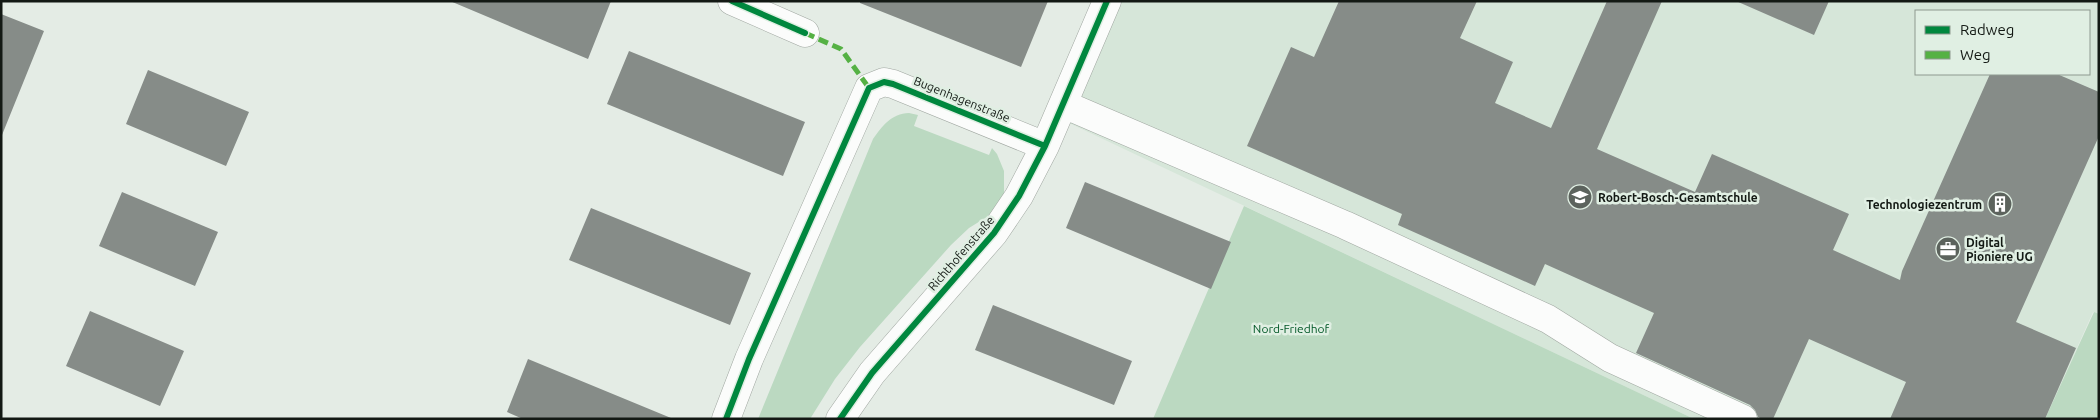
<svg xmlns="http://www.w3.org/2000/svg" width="2100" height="420" font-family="Ubuntu,sans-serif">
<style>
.built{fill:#d6e6d9;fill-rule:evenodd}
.green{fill:#bbd9c1}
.building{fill:#868c88}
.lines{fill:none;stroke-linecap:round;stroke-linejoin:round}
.minor-casing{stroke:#a0a7a1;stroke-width:29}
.minor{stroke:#fbfcfb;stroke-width:28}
.quiet{stroke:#55b144;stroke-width:5;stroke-dasharray:10 5;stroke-linecap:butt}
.cycleway-casing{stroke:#e0efe3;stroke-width:9}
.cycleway{stroke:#00873e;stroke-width:6}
.labels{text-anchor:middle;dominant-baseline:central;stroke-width:5;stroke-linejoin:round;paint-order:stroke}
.street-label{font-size:12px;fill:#131914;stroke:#e0efe3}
.poi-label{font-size:12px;font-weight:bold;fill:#131914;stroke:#e0efe3;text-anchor:start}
.park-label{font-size:12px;fill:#005726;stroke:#e0efe3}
</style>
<rect width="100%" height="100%" fill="#e4ece5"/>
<path class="built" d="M1120,1H2099V314L2093,312L2045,419H1694L1067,122ZM1916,11H2089V74H1916Z"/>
<path class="green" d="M909,113L918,115L914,126L989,155L992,148L997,154L1004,171V194L990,215L969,228L951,245L860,347L835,379L810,419H758L873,139C883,125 891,114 909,113Z
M1244,206L1694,419H1153Z
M2094,312L2099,314V419H2045Z"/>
<path class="building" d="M450,1H611L588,59Z
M860,1H1048L1021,67L860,3Z
M1339,1H1477L1460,38L1513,62L1495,103L1551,128L1607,1H1662L1597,149L1695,192L1712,154L1849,214L1833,250L1900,280L1902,271L1990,74H2057L2099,92V136L2016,322L2076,348L2045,419H1890L1906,382L1809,339L1773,419H1762L1758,417L1755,410L1750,405L1636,353L1654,313L1545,264L1535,286L1398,225L1402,214L1247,146L1291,47L1314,57Z
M1736,1H1829L1814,35Z
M1,14L44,31L2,135L1,134Z
M629,51L805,122L783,176L607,104Z
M148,70L249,112L226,166L126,124Z
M1085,182L1231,242L1211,289L1066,228Z
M122,192L218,232L195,286L99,246Z
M591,208L751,273L730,325L569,260Z
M993,305L1132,361L1114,405L975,350Z
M90,311L184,351L160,406L66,366Z
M528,359L671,418V419H523L507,412Z"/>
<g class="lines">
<defs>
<path id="minor" d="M732,1L805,33
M1063,104L1345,225L1548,319L1610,358L1743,419
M726,419L749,359L869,88L884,82L893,84L1045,146
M840,419L872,373L994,233L1019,196L1045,146L1107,1"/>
</defs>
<use href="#minor" class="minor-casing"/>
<use href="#minor" class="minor"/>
<path class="quiet" d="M805,33L841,49L869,88"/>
<defs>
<path id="cycleway" d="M732,1L805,33
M726,419L749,359L869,88L884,82L893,84L1045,146
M840,419L872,373L994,233L1019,196L1045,146L1107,1"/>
</defs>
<use href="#cycleway" class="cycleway-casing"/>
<use href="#cycleway" class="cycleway"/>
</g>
<defs>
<symbol id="school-disc" viewBox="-11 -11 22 22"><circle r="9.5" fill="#5c635d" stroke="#e0efe3"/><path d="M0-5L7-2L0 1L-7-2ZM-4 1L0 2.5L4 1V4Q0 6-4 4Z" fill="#fff"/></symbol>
<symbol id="building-disc" viewBox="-11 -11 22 22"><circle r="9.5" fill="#5c635d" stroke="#e0efe3"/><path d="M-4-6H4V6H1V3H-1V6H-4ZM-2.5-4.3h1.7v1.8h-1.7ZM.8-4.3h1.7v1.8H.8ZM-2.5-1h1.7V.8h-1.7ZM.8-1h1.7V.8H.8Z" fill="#fff"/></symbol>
<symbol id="office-disc" viewBox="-11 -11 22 22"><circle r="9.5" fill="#5c635d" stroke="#e0efe3"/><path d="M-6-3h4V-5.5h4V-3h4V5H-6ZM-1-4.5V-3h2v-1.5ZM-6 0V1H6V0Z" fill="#fff"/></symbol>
</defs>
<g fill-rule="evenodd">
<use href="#school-disc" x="1566" y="183" width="28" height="28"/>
<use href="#building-disc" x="1986" y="190" width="28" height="28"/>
<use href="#office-disc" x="1934" y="235" width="28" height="28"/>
</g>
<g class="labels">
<g class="street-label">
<text transform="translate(962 99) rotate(22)">Bugenhagenstraße</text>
<text transform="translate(961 253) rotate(-49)">Richthofenstraße</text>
</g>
<g class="poi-label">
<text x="1598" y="197">Robert-Bosch-Gesamtschule</text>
<text x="1982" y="204" text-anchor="end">Technologiezentrum</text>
<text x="1966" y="242">Digital<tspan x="1966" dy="14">Pioniere UG</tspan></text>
</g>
<g class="park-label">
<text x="1291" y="328">Nord-Friedhof</text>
</g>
</g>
<rect width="2100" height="420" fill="none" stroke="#131914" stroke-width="5"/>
<rect x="1915" y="10" width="175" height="65" fill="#e0efe3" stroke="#8e9990"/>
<rect x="1925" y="26" width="25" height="8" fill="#00873e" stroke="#8e9990"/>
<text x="1960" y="35" font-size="15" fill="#131914">Radweg</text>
<rect x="1925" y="51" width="25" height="8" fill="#55b144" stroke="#8e9990"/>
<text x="1960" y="60" font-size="15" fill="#131914">Weg</text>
</svg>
